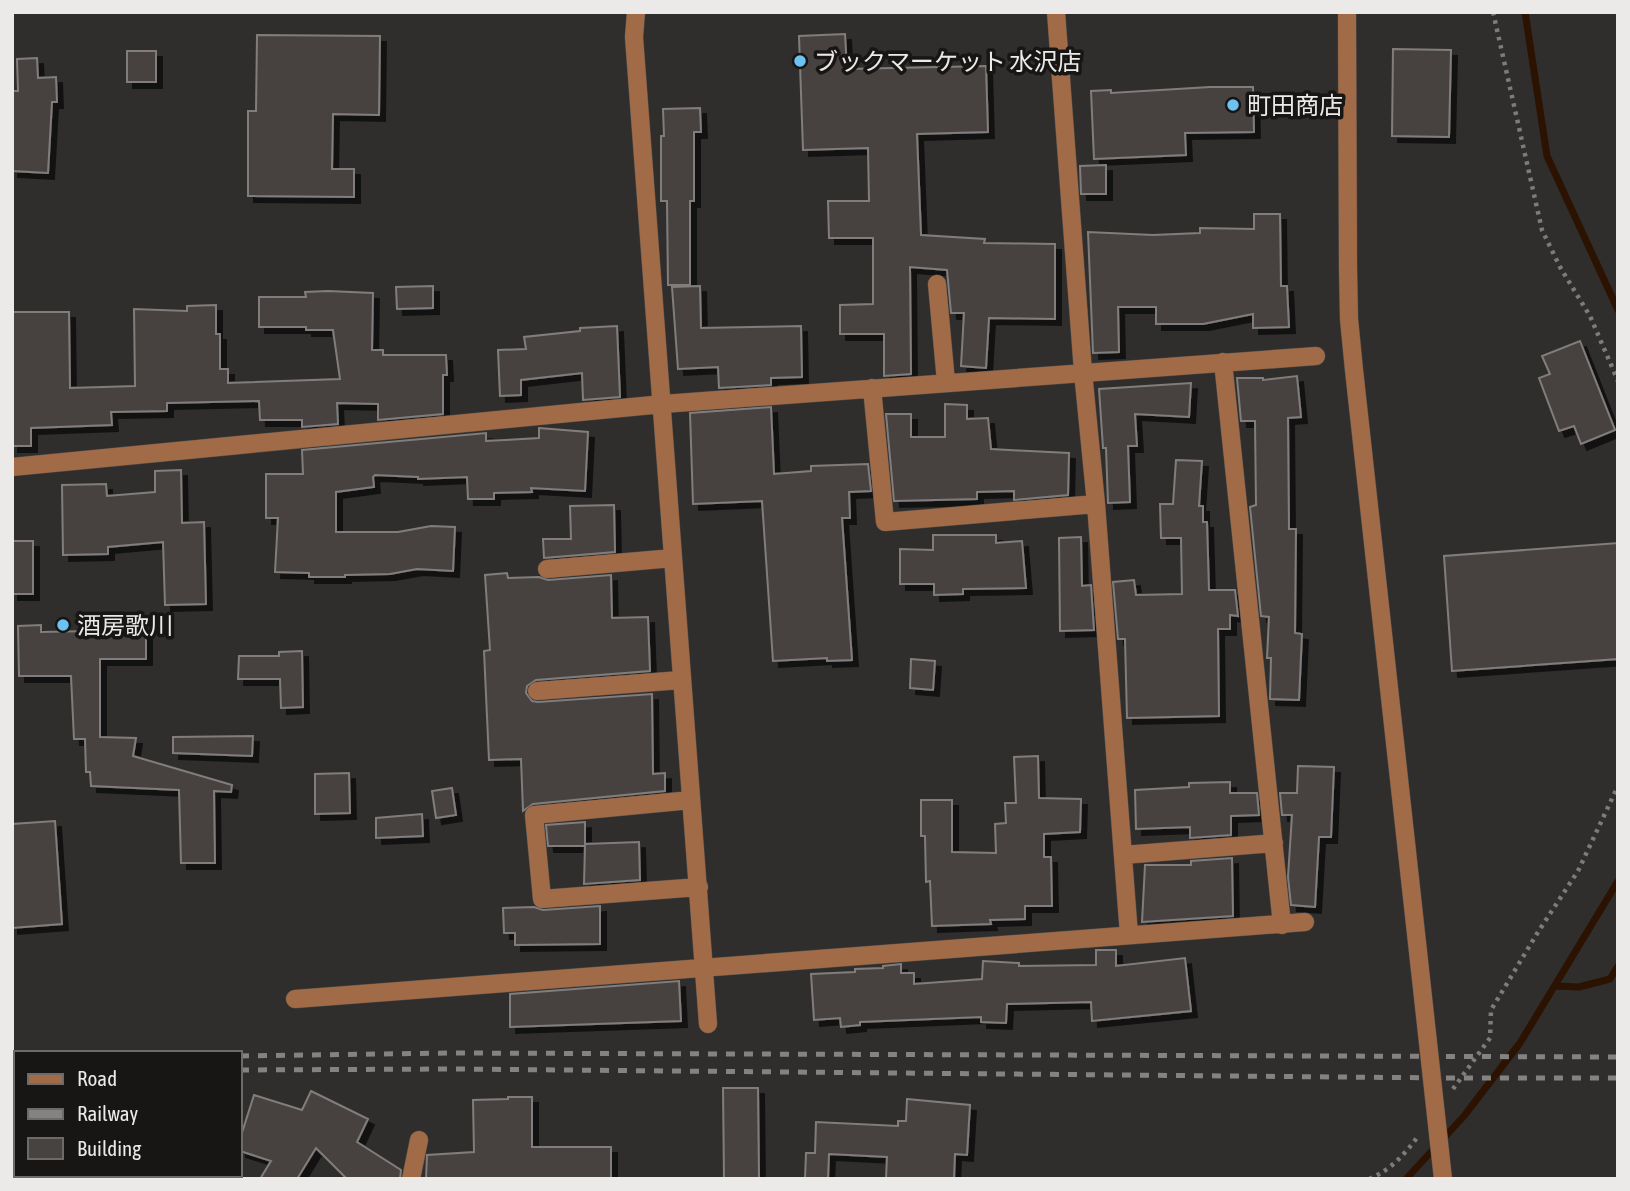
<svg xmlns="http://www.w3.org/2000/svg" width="1630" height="1191" font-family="'Asap Condensed','Noto Sans JP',sans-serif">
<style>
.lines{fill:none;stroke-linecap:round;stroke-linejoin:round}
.stream{stroke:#2c1201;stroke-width:7}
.building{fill:#464341;stroke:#807d7b;stroke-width:2;filter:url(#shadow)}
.minor-casing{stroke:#4e4c4a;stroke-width:19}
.path{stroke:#7e7c7a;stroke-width:4.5;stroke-dasharray:3.5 5;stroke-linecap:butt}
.minor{stroke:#a06b46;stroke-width:18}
.rail{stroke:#858381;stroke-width:5;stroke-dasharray:9 9;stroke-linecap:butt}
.minor-bridge-casing{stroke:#4e4c4a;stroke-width:19;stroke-linecap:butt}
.minor-bridge{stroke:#a06b46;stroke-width:18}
.poi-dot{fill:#6cc3f2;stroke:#171615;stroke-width:2.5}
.labels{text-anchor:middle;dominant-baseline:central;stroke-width:7;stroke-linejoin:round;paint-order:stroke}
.poi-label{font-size:24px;fill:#eceae9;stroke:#171615;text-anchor:start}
</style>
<defs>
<filter id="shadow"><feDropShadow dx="6" dy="6" stdDeviation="0" flood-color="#0009"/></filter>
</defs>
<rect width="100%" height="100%" fill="#302e2c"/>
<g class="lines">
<path class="stream" d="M1525,12L1547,156L1618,310
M1555,986L1579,987L1610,979L1618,966
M1406,1179L1464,1116L1520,1043L1618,881"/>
</g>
<path class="building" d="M845,34L847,69L986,66L988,132L917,134L921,235L985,239L984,243L1055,244V319L989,318L986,368L961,366L964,313H951L947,270L910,267L911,374L884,376V334H840V305L873,304V238H829L828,201H869L868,148L803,150L799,36Z
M257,35L380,36L379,115L333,114L332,169H354V197L248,196V111H256Z
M1393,49L1451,50L1449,137L1392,136Z
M127,51H156V82H127Z
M37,58L38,78L56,77L57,102H52L48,173L12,171V91H18L17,59Z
M1210,87H1253L1254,132L1185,133L1186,155L1094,159L1091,91L1111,90V93Z
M700,108L701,132H694V201H690V285H668L667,201H661V136H664L663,109Z
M1106,165V194H1081L1080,166Z
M1254,214H1280L1281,286H1287L1289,327L1253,328V314L1203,324H1156V307H1118L1119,352L1093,353L1088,232L1153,235L1200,233V228L1254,229Z
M433,286V308L397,309L396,287Z
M700,286L701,328L801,326L802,377L771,378V385L719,388L718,367L678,369L672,287Z
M328,291L373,293L372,350H383V355H446L447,375H443V414L378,420V404L337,403L338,424L302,427V420H260L259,401L167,403V411L111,412L112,425L31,428V446H12V312H69L70,388L135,386L134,309L187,311V306L216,305V334H220V369H228V383L340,379L333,330H306V327H259V297H306L305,292Z
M617,326L620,397L583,400L582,373L521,380V395L500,396L498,350L526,349L524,337L580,331V328Z
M1580,341L1615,430L1581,444L1574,426L1559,431L1539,378L1550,374L1542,356Z
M1297,376L1301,417L1288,418L1289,529H1296L1295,633L1302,634L1299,700L1270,699L1271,658H1267L1269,617L1261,616L1250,507L1256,505L1255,421H1241L1237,378H1263V380Z
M1191,383L1189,417L1135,414L1137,446H1128L1130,502L1108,503L1106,448H1103L1099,389Z
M945,404L967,405V419L988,418L991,449L1069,453L1068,495L1014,500V491L977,492V499L894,501L886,414H911V437H945Z
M771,407L774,474L811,471V466L868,464L871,491L849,492L850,518H842L852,660L827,661V658L773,661L762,501L693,504L690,413Z
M539,428L588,432L585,491L531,488L532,492L494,493V499H468L467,477L418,479V477L375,475L373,477L374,487L336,492V532H398L431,526L455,527L453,571L417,569L390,574L345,575V577H309V573L275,572L278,518H266V474H303L302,450L486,433V441L539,438Z
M1176,460L1202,461L1199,506H1203V522H1207L1209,590H1235L1238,616L1230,615V629H1218L1219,716L1127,718L1125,639H1118L1113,582L1134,580L1136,595L1182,594L1181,538H1161L1160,504H1173Z
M181,470L182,523L204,522L206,604L165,605L163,542L108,547V554L63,555L62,485L106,484L107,496L155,492V471Z
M614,505L615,552L544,558L543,539H571L570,506Z
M933,535H996V543L1022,541L1026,588L963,589V594L934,595V584H900V549L933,550Z
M1081,537L1082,586L1091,585L1094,630L1060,631L1059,538Z
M12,541H33V594H12Z
M1618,543V659L1452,671L1444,556Z
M507,573L508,578L539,577L548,580L611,575L612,618L648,617L650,671L536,680L527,686L526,693L532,701L538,702L652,694L653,774L665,773V791L533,804L523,811L521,759L489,760L484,651L490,650L485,575Z
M41,625V632L146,630V659H100V737L136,738L133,756L232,785L231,792L214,791L215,863H181L179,790L91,786L90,772H86L85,739H74L71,676H19L18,626Z
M302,651L303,707L281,708L280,679H238L239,656H279V652Z
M911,659L935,661L933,690L910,688Z
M253,736L252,756L173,753V737Z
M1038,756L1039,798L1081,799L1080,832L1044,834V857H1051L1052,906H1025V919L990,920L991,924L932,926L930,881L926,882L925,836H921V800H952V852L996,853L995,824L1006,823L1005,803H1016L1014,757Z
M1298,766L1334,767L1331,837H1319L1315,907L1291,905L1288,877L1292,815H1282L1280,793H1297Z
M349,773L350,813L315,814V774Z
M1230,782V793H1257L1259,815L1231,816V835L1190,838V827L1136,829L1135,790L1189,787V783Z
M452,788L456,815L436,818L432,791Z
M422,814L423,836L376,838V818Z
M55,821L62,924L12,928V824Z
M585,822V844L639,842L640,880L584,884L585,846H548L546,825Z
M1232,858L1233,916L1142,922L1145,865H1191V861Z
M600,906V944L515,945V933H504L503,908L534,907L543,910Z
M1096,950H1116V966L1185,958L1191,1011L1092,1021L1091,1002L1007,1004L1006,1023L981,1022V1017L860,1022V1025L841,1027L840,1018L814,1020L811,974L855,972V969L883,968V966L901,964V973H914V984L982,979L983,961L1019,963V966L1096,965Z
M679,981L681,1021L510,1027V994Z
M723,1088H758L759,1179H724Z
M311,1091L368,1119L357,1142L401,1170L400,1179H347L316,1148L297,1179H260L271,1161L240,1151V1139L254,1095L302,1110Z
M508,1097H532V1147H611V1179H426L427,1155L474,1152L473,1100L508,1099Z
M907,1099L970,1105L967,1155L955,1154L954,1179H886L887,1157L829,1154L828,1179H805L806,1153H815L816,1122L898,1126V1121H906Z"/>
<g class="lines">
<defs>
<path id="minor" d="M636,12L634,37L708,1024
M1347,12L1348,267
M937,284L946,382
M1223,362L1282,925
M872,388L885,522L1096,504L1083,372L1056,12
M12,467L663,404L1316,356
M1096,504L1129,935
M547,569L673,558
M537,691L681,680
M691,800L534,815L542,899L699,887
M1123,855L1274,843
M295,999L1305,922
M411,1179L419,1140"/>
</defs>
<use href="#minor" class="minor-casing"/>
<path class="path" d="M1493,12L1542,230L1560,267L1590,316L1618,381
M1453,1089L1490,1038L1491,1010L1538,932L1578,871L1618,786
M1369,1179C1391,1170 1405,1154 1419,1135"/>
<use href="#minor" class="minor"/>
<path class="rail" d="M240,1056L452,1053L1618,1057
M12,1061H16
M240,1070L454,1069L1452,1078H1618
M12,1076H16"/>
<defs>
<path id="minor-bridge" d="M1348,267L1349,319L1354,370L1443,1179"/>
</defs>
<use href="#minor-bridge" class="minor-bridge-casing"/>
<use href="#minor-bridge" class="minor-bridge"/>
</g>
<g class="poi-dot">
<circle cx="800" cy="61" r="7"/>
<circle cx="1233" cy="105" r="7"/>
<circle cx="63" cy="625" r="7"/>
</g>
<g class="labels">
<g class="poi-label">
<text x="814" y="61">ブックマーケット 水沢店</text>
<text x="1247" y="105">町田商店</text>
<text x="77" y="625">酒房歌川</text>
</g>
</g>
<rect width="1630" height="1191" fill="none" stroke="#eceae9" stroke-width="28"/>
<rect x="14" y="1051" width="228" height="126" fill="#171615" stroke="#6c6b6a" stroke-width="2"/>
<rect x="28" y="1074" width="35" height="10" fill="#a06b46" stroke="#6c6b6a" stroke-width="2"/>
<text x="77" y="1086" font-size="21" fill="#eceae9">Road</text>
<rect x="28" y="1109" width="35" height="10" fill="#858381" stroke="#6c6b6a" stroke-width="2"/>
<text x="77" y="1121" font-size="21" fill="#eceae9">Railway</text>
<rect x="28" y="1138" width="35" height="21" fill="#464341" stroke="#6c6b6a" stroke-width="2"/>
<text x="77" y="1156" font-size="21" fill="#eceae9">Building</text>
</svg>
